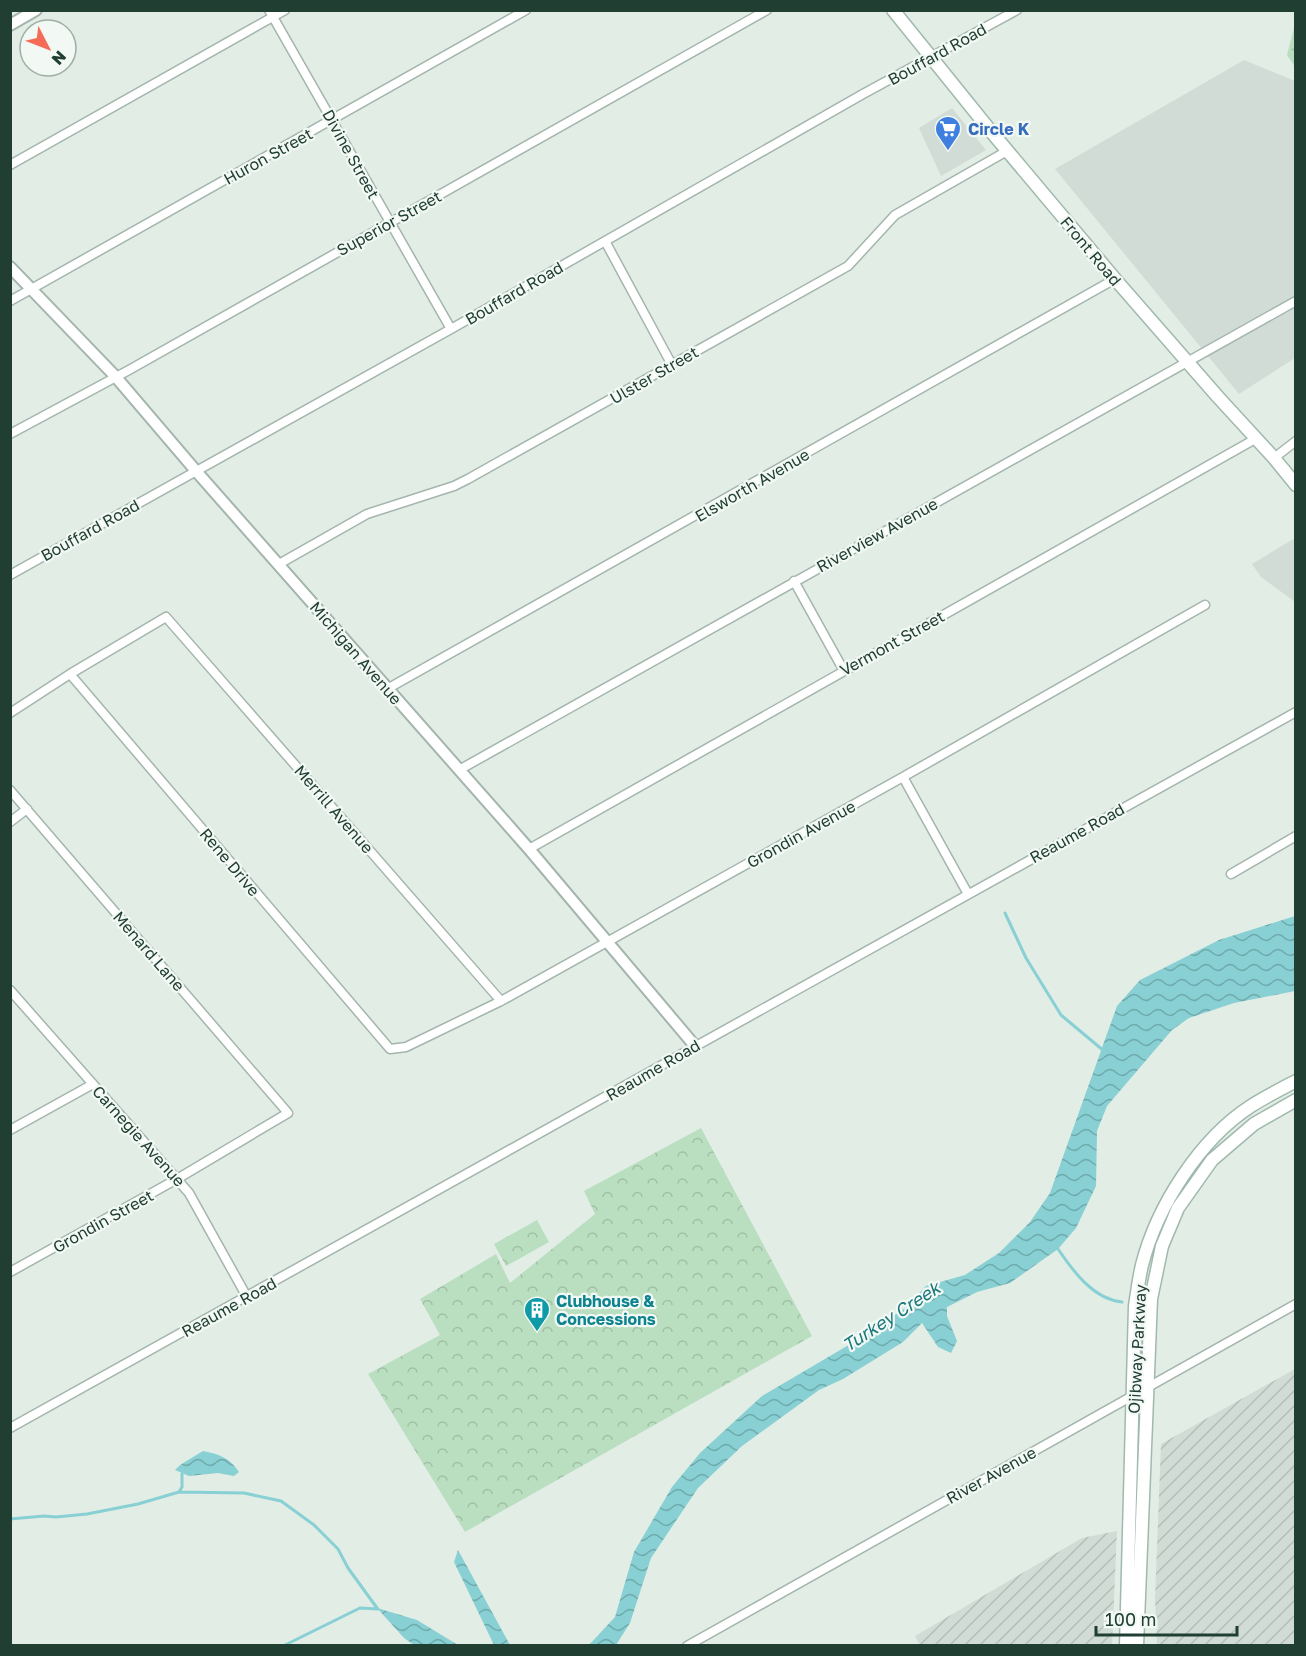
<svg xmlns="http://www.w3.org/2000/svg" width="1306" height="1656" font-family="'Golos Text',sans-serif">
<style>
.built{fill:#d0dcd5}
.industrial{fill:url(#industrial-furrows)}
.wetland{fill:url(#wetland-marsh)}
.park{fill:url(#park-crowns)}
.water{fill:url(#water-waves)}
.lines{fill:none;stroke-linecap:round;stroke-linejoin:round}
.stream{stroke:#88d0d3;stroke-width:3}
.minor-casing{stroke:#a4b5ad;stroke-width:11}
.tertiary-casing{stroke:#a4b5ad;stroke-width:14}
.secondary-casing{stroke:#a0b9ad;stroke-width:15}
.minor{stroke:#fff;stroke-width:8}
.tertiary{stroke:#fff;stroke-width:10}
.secondary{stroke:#fff;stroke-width:12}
.labels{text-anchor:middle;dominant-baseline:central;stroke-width:4.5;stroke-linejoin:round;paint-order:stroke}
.street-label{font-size:16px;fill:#213e33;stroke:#f2f9f5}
.shop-label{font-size:16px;font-weight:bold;fill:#366cbe;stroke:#f2f9f5;text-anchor:start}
.culture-label{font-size:16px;font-weight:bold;fill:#0d838f;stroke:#f2f9f5;text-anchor:start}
.water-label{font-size:18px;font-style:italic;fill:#1a777c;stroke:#f2f9f5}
</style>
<defs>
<pattern id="industrial-furrows" width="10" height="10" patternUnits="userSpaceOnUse" patternTransform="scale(1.5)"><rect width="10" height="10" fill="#d0dcd5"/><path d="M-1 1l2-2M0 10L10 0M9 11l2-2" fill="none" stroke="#b2beb7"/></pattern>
<pattern id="wetland-marsh" width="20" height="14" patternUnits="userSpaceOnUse" patternTransform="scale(1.5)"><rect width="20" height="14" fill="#badec0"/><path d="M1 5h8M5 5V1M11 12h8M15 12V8" fill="none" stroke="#a0c0a5"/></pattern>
<pattern id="park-crowns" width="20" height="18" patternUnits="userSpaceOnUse" patternTransform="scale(1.5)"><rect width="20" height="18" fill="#badec0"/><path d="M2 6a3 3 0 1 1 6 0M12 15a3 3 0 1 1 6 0" fill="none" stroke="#a0c0a5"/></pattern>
<pattern id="water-waves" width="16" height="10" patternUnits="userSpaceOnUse" patternTransform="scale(1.5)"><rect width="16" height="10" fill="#88d0d3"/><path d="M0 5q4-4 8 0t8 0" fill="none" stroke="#6faaac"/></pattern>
</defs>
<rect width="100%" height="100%" fill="#e2ede6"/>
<path class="built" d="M1244,60L1295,81V358L1239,394L1055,169Z
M952,108L986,150L941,176L919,128Z
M1295,538V602L1261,577L1252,564Z"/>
<path class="industrial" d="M1295,1369V1645H1157L1155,1598L1161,1444Z
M1117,1531L1112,1645L920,1646L915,1636L1082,1538Z"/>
<path class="wetland" d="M1295,24V67L1287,55Z"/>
<path class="park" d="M701,1128L812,1336L465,1532L368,1374L440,1335L420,1299L496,1254L510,1283L595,1214L584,1191Z
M537,1220L549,1242L506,1266L494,1244Z"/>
<path class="water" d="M1295,916V991L1234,1003L1189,1018L1172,1030L1107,1106L1097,1131L1096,1186L1076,1228L1058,1249L1010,1283L977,1292L947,1307V1316L957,1341L951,1353L938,1347L922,1323L903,1342L843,1379L819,1390L742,1446L698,1488L651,1558L630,1623L616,1645H589L615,1617L634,1552L672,1487L700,1453L762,1396L864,1336L905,1308L926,1286L965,1275L999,1253L1030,1222L1050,1193L1117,1006L1140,980L1219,940Z
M203,1451C219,1454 230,1458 239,1472L234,1476L218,1473L189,1476L175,1470L180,1465Z
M458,1550L510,1645H494L454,1562Z
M377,1608L417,1620L458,1645H414L404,1638Z"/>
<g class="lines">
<path class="stream" d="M1005,913L1026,958L1061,1015L1104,1051
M1058,1249C1073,1271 1093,1299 1122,1302
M179,1492L182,1487V1474
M10,1519L44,1516L56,1517L87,1514L138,1504L179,1492L244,1493L281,1501L314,1525L338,1549L348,1568L377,1608
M283,1646L360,1608L378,1609"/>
<defs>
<path id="minor" d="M269,10L451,329
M10,165L285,10
M605,241L672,365
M10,301L526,10
M10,434L129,370L767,10
M1274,458L1296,441
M279,564L367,514L454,486L468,479L848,266L895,215L1007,151
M10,575L451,329L863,94L1017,10
M794,581L844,671
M70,674L390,1049L406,1047L501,1001L903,777L1205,605
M387,689L1115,279
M10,713L70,674L166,617L501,1001
M459,770L1296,301
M903,777L968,894
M10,790L288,1113L177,1179L10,1272
M10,822L27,809
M529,849L1257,438
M1231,874L1296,836
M10,990L189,1193L247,1297
M10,1130L93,1084
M10,1428L1296,712
M687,1646L1296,1304"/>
<path id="tertiary" d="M10,25L36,10
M10,267L115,376L196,471L529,849L695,1046"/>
<path id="secondary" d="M893,10L989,129L1115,279L1218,397L1274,458L1296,485
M1126,1646L1135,1306C1137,1292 1139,1278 1142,1265C1157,1206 1200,1139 1251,1106C1265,1097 1281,1089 1296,1081
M1137,1646L1151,1299L1162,1246L1178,1208L1212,1160L1254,1124L1296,1100"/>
</defs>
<use href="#minor" class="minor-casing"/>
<use href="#tertiary" class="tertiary-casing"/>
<use href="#secondary" class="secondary-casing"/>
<use href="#minor" class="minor"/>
<use href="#tertiary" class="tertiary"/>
<use href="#secondary" class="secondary"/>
</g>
<defs>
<symbol id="supermarket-pin" viewBox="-11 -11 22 30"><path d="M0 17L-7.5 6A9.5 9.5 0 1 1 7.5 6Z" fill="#3f7fe0" stroke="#f2f9f5"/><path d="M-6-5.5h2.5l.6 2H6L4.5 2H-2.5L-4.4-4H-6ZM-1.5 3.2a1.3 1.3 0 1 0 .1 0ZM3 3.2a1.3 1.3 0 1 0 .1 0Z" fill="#fff"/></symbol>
<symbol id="building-pin" viewBox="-11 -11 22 30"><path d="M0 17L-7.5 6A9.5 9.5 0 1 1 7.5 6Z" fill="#0f9aa8" stroke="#f2f9f5"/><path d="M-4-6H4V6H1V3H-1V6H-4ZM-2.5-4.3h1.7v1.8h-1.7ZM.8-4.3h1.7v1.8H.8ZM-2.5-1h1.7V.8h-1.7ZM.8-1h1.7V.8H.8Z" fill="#fff"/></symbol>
</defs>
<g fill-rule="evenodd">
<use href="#supermarket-pin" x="933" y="114" width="30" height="40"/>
<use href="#building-pin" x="522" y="1295" width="30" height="40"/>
</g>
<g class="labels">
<g class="street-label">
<text transform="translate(937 54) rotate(-29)">Bouffard Road</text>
<text transform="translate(351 154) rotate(61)">Divine Street</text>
<text transform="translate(268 156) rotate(-29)">Huron Street</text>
<text transform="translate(389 223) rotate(-29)">Superior Street</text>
<text transform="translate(1091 251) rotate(50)">Front Road</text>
<text transform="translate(514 293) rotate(-30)">Bouffard Road</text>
<text transform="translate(654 375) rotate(-30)">Ulster Street</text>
<text transform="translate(752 485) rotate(-30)">Elsworth Avenue</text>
<text transform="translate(90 530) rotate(-29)">Bouffard Road</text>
<text transform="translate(877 535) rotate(-29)">Riverview Avenue</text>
<text transform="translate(892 643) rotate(-29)">Vermont Street</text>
<text transform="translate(356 653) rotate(49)">Michigan Avenue</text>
<text transform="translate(334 809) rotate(49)">Merrill Avenue</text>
<text transform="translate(1077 833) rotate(-29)">Reaume Road</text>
<text transform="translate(801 834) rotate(-29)">Grondin Avenue</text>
<text transform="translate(230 862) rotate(50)">Rene Drive</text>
<text transform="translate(149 951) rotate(49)">Menard Lane</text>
<text transform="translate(653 1070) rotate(-30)">Reaume Road</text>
<text transform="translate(139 1136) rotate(48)">Carnegie Avenue</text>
<text transform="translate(103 1221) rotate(-29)">Grondin Street</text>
<text transform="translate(229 1307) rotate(-29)">Reaume Road</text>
<text transform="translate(1137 1349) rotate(-87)">Ojibway Parkway</text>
<text transform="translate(991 1475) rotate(-29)">River Avenue</text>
</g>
<g class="shop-label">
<text x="968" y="129">Circle K</text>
</g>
<g class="culture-label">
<text x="556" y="1301">Clubhouse &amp;<tspan x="556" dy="18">Concessions</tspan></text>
</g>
<g class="water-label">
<text transform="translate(891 1316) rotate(-33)">Turkey Creek</text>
</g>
</g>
<rect width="1306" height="1656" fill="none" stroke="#213e33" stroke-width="24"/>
<g transform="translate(48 48) rotate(132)"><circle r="28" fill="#f2f9f5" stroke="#9eaea7" stroke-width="1.5"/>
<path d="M0-4.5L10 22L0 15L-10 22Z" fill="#f56b57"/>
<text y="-9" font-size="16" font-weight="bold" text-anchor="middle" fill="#213e33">N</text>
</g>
<path d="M1096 1626v9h141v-9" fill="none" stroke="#213e33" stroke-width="3"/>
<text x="1105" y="1626" font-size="18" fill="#213e33" stroke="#f2f9f5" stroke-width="4.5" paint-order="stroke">100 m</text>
</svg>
